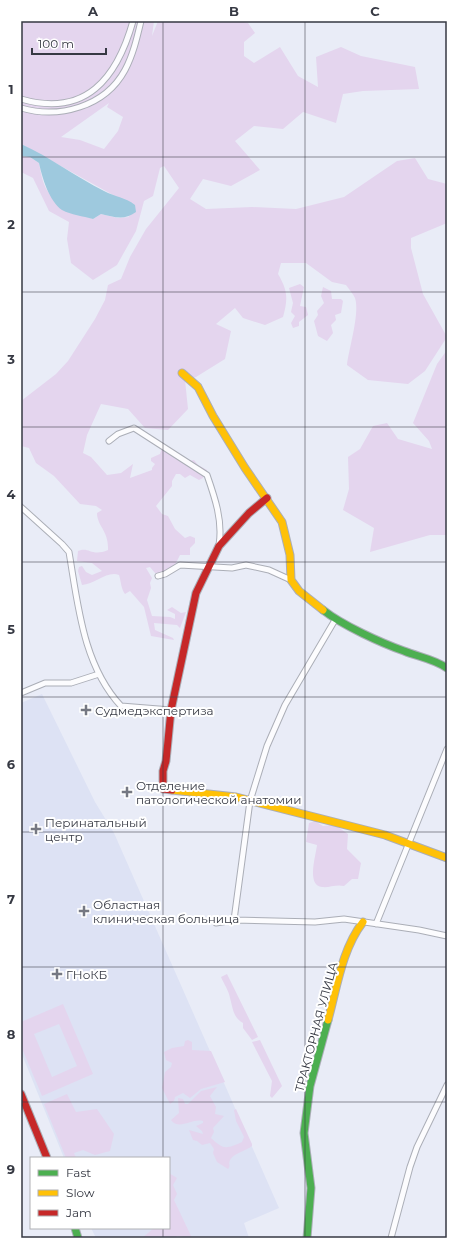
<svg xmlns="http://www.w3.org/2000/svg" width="468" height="1259" font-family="Montserrat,sans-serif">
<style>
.built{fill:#dde2f4}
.green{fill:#e4d5ee;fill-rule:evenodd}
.water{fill:#9ec9de}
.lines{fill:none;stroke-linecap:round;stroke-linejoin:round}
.street-casing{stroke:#abaeb7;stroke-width:7}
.fast-casing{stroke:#abaeb7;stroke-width:9}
.slow-casing{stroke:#abaeb7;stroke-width:9}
.jam-casing{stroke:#abaeb7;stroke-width:9}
.street{stroke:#fcfcfe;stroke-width:5}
.fast{stroke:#4caf50;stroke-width:7}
.slow{stroke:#ffc107;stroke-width:7}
.jam{stroke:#c62828;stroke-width:7}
.grid{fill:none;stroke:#363943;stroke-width:1;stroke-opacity:0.55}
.poi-dot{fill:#757882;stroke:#fff;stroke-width:1.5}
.labels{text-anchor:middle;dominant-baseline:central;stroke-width:4;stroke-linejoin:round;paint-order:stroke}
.poi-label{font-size:12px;fill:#363943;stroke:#fff;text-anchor:start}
.street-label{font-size:12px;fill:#363943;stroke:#fff}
.neatline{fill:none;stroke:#363943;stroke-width:1.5}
.grid-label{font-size:13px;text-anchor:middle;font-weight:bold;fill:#363943}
</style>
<rect width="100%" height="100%" fill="#e9ecf7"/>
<path class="built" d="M42,694L95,802L114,833L279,1208L244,1223L249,1238H188L183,1227L159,1238H96L91,1228H169V1158H64L21,1052V703Z"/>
<path class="green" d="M21,21H154L152,36L158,21H238L248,23L255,33L244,42V56L254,63L280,47L298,76L318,87L316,57L341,47L361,56L415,67L419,89L363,91L343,94L336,123L303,112L283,129L254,126L235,141L260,170L231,186L203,179L190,199L206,209L252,207L296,209L344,197L397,161L415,158L428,179L447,184V223L411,238V248L423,294L447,337L425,371L408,384L368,380L347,365C349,348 360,313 355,298C353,294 349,289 346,285L332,282L306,263H281L278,274C288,291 288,299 283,317L265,325L243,318L235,308L216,324L231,331L225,359L196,377L185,380L188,409L168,430L145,428L128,409L101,404L87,435L83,453L91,457L107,475L121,473L133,464L130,478L152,470V468L155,464L151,461V458L160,454L162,448L188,461L194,460L198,465L207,470L203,478L199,480L190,475L185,478L180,474H176L172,481V486L156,506L162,514L168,516L175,529L185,538L190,536L195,538V543L190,548V555H180L174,567L162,573H155L150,567L146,568L152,578L150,583L151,588L147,600L152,616L170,617L175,619V614L167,610L172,607L181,613L186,612L180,628L177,625L154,623L155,630L173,638L174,640L151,636L144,607L130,591L125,594C121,589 121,581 119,575C108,570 95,584 82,585L78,571L79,567L82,566L86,572L92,575L102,571L92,563L77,561L78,551C89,546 91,557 108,550C109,531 97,526 97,513L102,510L96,506L80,504L54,476L36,463L29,448L21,446V401L56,374L68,361L95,319L105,300L108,285L121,279L130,257L146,229L179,188L164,166L160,168L153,196L144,201L136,231L117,265L93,280L71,263L67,239L69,222L49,211L33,178L21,172V156L30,157L39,163C41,173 43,188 51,195C58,202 84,216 93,219L101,214L118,218L129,217L113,195L21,144ZM109,103L107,107L123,117L118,131L104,149L80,140L61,137Z
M300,284L304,287L300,306L306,307L308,315L299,322V326L293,328L291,323L295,316L291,312L293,303L289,288Z
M323,287L331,291L332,299H341L343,301L341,313L335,315L336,320L331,325L333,333L327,341L318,336L314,321L318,315L317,311L324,303L321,296Z
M447,350V535H430L370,552L374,528L343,510L349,489L348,457L360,449L373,426L387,423L398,439L432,449L429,441L413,423L437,364Z
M315,821L323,826L335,825L348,834L347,849L361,863L358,879H352L344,886C336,884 329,888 322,887C306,886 316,855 317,845L306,842L309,823Z
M227,974L258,1037L252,1040L243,1028V1023C233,1017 233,1009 230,998C229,991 224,984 221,977Z
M63,1004L93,1074L42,1096L21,1046V1022ZM59,1024L77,1066L52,1077L34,1034Z
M188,1040L192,1042V1050L211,1051L225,1082L201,1089L190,1098L183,1093L175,1097L174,1101L170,1104L162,1088L165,1072L171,1067L172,1063L166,1060L164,1052L172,1048L184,1046L185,1041Z
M260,1040L282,1086L272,1098L270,1096L272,1081L252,1042Z
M217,1087L210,1096L216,1107L215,1114L224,1116L213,1128L214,1132L211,1138C224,1150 226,1149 242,1142L244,1137L236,1121L234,1110L236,1109L252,1144V1146C246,1151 234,1153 230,1160C228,1164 231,1166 228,1169L217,1162L213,1153L214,1149L210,1143L202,1145L197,1141L193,1140L189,1130L203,1134L202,1131L196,1126L203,1123V1121C192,1118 179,1131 171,1120L179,1113L178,1098L183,1099L185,1104H188L201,1091Z
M67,1094L76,1112L97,1109L114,1134L110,1151L95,1155L83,1150L74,1153L76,1158H66L44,1104Z
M169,1173L177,1178L173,1185L177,1194L174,1200L192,1238L177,1236L175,1238H142L154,1228H169Z"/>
<path class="water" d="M21,144C50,157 76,177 104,191C115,197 125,197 135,205L136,212C124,221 114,217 101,214L93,219C83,216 71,215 62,210C49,201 42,177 39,163L30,157L21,156Z"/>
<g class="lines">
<defs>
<path id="street" d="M21,99C86,118 117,78 133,21
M21,108C59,119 105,107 125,70C133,55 137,38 141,21
M109,441L118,434L134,428L207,475C215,498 223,521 219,545
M21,507L62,544L69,552C78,605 83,665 121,706L171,710
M158,576L165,574L180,565L232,568L246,565L269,570L291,580
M21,693L45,683H71L99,674
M234,920L250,801L267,746L285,705L335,620
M216,923L234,920L315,922L344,919L419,930L447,936
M376,924L447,749
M391,1238L410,1167L417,1147L447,1085"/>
<path id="fast" d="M323,610C342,625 381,643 404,651C419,657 434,659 447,668
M75,1228L78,1238
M307,1238L311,1188L304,1133L310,1086L328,1020"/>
<path id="slow" d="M182,373L198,387L213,416L245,468L282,522L290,555L291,580L299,591L323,610
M172,790L236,797L385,835L447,858
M328,1020C337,987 342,949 363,922"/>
<path id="jam" d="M172,790L163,789V771L166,761L171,710L196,593L219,546L249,513L267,498
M21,1094L47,1158"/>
</defs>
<use href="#street" class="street-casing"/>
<use href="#fast" class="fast-casing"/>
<use href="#slow" class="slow-casing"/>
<use href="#jam" class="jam-casing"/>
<use href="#street" class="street"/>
<use href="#fast" class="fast"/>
<use href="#slow" class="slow"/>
<use href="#jam" class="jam"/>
</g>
<path class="grid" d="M163,21V1158M305,21V1238M21,157H447M21,292H447M21,427H447M21,562H447M21,697H447M21,832H447M21,967H447M21,1102H447M163,1228V1238"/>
<g class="poi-dot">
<path d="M84 704h4v4h4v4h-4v4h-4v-4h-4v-4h4z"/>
<path d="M125 786h4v4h4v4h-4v4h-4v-4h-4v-4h4z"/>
<path d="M34 823h4v4h4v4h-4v4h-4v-4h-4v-4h4z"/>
<path d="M82 905h4v4h4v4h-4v4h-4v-4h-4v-4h4z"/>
<path d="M55 968h4v4h4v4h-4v4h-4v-4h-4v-4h4z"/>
</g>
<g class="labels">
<g class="poi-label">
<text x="95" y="710">Судмедэкспертиза</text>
<text x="136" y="785">Отделение<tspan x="136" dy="14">патологической анатомии</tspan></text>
<text x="45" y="822">Перинатальный<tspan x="45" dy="14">центр</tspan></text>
<text x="93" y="904">Областная<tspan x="93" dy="14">клиническая больница</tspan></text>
<text x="66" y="974">ГНоКБ</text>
</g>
<g class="street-label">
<text transform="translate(316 1027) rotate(-75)">ТРАКТОРНАЯ УЛИЦА</text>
</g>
</g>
<rect width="468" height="1259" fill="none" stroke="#ffffff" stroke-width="44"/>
<rect x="30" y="1157" width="140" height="72" fill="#ffffff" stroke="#afb0b4"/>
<rect x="38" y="1170" width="20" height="6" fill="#4caf50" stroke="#afb0b4"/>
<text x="66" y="1177" font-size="12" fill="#363943">Fast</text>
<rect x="38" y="1190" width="20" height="6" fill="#ffc107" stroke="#afb0b4"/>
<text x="66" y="1197" font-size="12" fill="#363943">Slow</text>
<rect x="38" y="1210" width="20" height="6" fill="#c62828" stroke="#afb0b4"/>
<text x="66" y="1217" font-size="12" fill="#363943">Jam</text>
<path d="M32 48v6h74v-6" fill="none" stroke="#363943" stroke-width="2"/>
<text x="38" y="48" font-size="12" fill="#363943" stroke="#ffffff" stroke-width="3" paint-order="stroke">100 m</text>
<rect x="22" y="22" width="424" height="1215" class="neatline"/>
<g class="grid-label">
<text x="93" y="16">A</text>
<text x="234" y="16">B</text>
<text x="375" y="16">C</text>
<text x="11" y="94">1</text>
<text x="11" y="229">2</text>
<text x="11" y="364">3</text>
<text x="11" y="499">4</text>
<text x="11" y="634">5</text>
<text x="11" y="769">6</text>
<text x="11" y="904">7</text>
<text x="11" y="1039">8</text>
<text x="11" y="1174">9</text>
</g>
</svg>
